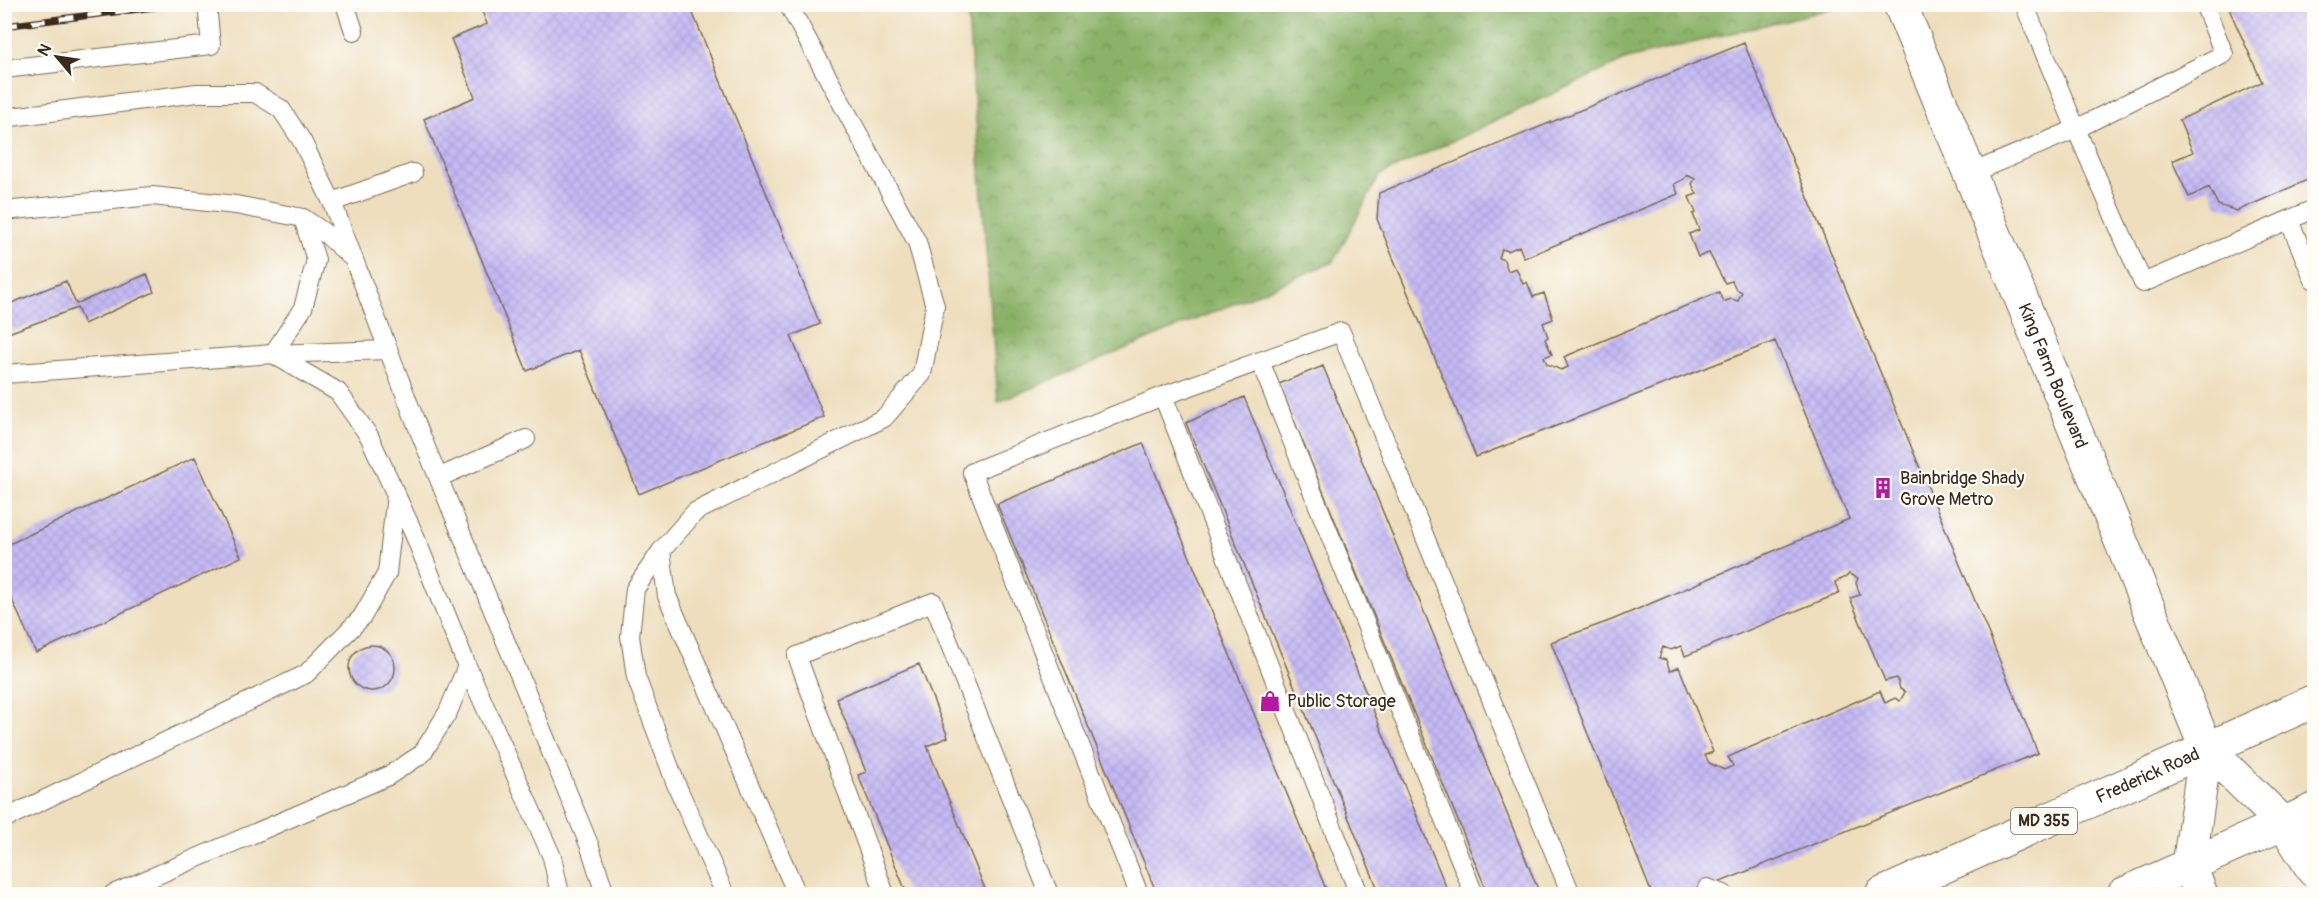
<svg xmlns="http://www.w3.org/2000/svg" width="2319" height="899" font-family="Pangolin,sans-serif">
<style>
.forest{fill:url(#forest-crowns);stroke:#636e44;stroke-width:1.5}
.building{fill:url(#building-cross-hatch);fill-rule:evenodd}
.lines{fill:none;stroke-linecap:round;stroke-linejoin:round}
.lane-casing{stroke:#7a6956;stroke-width:20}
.street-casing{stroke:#7a6956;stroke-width:35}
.secondary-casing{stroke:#7a6956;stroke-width:35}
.primary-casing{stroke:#7a6956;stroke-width:35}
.path{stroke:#7a6956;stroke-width:4;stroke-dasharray:1.5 4.5;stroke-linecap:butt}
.lane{stroke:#fff;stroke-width:18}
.street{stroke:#fff;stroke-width:33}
.secondary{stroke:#fff;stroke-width:33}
.primary{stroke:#fff;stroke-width:33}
.rail-casing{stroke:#3b2a1e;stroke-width:7}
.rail{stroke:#fdfcf7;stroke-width:4.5;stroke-dasharray:14;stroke-linecap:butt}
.labels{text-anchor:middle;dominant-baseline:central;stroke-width:4.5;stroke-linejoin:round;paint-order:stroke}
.shield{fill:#fdfcf7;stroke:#75695f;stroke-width:1.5}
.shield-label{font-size:16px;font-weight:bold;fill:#3b2a1e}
.street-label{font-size:18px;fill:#3b2a1e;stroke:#fdfcf7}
.poi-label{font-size:18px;fill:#3b2a1e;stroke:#fdfcf7;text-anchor:start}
</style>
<defs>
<pattern id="forest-crowns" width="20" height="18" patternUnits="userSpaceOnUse" patternTransform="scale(1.5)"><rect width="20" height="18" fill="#8bb269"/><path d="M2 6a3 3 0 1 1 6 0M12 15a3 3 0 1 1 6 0" fill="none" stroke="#739156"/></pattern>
<pattern id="building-cross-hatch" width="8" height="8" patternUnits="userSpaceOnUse" patternTransform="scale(1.5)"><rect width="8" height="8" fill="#c5baf5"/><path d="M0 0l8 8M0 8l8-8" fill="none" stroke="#aaa0d2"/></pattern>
</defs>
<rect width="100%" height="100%" fill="#fdfcf7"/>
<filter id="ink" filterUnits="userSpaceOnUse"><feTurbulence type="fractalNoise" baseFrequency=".0167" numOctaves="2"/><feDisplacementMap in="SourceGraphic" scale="12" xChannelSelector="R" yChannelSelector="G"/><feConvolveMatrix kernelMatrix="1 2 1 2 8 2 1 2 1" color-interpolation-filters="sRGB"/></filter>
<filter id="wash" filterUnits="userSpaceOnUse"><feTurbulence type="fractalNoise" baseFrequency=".008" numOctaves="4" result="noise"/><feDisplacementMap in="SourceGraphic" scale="24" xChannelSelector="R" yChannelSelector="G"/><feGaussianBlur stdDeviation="1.35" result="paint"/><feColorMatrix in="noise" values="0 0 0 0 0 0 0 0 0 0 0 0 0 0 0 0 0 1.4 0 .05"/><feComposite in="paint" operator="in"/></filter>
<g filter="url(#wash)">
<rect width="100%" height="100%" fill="#eedebd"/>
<path class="forest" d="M967,5V4L1846,5L1627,59L1380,175L1333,262L998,402Z"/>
<g id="blocks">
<path class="building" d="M479,4H689L820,324L791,336L824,417L639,494L579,350L527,371L424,119L475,97L451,39L487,24Z
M2241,4H2311L2314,12V177L2237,211L2218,205L2209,187L2189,197L2172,161L2193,152L2179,120L2262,82L2229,9Z
M1744,43L2038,753L1691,894H1652L1551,642L1612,620L1849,519L1775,341L1476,457L1377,219L1379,193ZM1687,175L1695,179L1692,184L1697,194L1689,197L1696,213L1693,214L1699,230L1689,234L1698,257L1709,253L1725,283L1732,281L1736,289L1742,292L1738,301L1731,299L1723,302L1719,292L1564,357L1568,367L1561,370L1547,364L1544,357L1552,354L1545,339L1548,337L1543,323L1553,319L1544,293L1533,297L1527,282L1523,284L1516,268L1508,271L1504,260L1499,258L1502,249L1508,251L1519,246L1524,258L1678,194L1674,184L1684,179ZM1849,574L1858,578L1856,583L1860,595L1850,598L1885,681L1897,678L1900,689L1905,692L1900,701L1895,698L1885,703L1880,691L1728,757L1733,766L1724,770L1709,763L1705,755L1713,752L1679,667L1670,671L1666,660L1659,658L1663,647L1671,650L1681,646L1685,656L1840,593L1835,582L1846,577Z
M147,274L154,292L84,324L77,308L8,333L4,326V306L66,281L76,304Z
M1323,366L1540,894H1488L1279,384Z
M1244,397L1449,894H1380L1186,423Z
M1143,443L1328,894H1157L997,504Z
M195,457L241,557L36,653L5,584V546Z
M349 668a23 23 0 1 1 46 0a23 23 0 1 1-46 0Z
M919,664L948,737L927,746L987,894H907L858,775L866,772L836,698Z"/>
</g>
</g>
<g filter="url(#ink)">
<use href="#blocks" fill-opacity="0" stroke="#7a6956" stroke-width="1.5"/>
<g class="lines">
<defs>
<path id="lane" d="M345,4L354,31
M2024,4L2076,129L2224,54L2204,4
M4,69L211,45L207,4
M4,118L197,93H255L281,109L302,141L332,202L418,428L590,847L605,894
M1969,174L2076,129L2143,283L2314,209
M332,202L413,173
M4,211L152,196L236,205L303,218L326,234L350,256
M2289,220L2314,280
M1260,361L1474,894
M4,374L273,354L387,350
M1163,396L1341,332L1571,894
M440,477L526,439
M661,551L667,596L797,894
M467,666L552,857L560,894
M4,819L306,674L362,617L387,573L396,495
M113,894L388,776L422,754L448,712L467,666L414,534L369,436L338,392L273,354L303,308L316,260L303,218
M725,894L676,784L636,677L630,636L635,589L661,551L695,512L884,418L922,374L935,306L917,242L788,4
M885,894L797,656L933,602L1049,894
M1139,894L972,472L1163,396L1359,894
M1707,894V888L1724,894"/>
<g id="street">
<path id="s1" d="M1900,4L2206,748"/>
</g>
<path id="secondary" d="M2206,748L2284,824L2314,871
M2201,894L2189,865L2206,748"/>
<g id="primary">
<path id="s2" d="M1882,894L2314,701"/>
<path d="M2124,894L2314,810"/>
</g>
</defs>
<use href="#lane" class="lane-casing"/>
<use href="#street" class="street-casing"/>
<use href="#secondary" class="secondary-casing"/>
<use href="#primary" class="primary-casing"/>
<path class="path" d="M2274,894L2287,889"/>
<use href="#lane" class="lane"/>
<use href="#street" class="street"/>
<use href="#secondary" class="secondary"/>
<use href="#primary" class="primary"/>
<defs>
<path id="rail" d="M4,26L155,7"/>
</defs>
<use href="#rail" class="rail-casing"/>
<use href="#rail" class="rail"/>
</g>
</g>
<defs>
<symbol id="building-bare" viewBox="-9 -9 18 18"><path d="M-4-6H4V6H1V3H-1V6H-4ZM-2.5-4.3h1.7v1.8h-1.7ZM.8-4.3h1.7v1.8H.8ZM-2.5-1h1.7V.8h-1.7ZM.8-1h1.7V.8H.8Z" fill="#b5179e" stroke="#fdfcf7" stroke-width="2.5" paint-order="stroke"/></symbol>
<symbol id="shop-bare" viewBox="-9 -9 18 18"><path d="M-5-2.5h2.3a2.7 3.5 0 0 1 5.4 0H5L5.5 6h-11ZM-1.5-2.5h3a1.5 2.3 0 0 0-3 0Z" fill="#b5179e" stroke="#fdfcf7" stroke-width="2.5" paint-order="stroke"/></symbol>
</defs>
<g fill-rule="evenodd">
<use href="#building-bare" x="1868" y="473" width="30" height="30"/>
<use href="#shop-bare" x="1255" y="686" width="30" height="30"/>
</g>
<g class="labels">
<rect class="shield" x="2011" y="808" width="66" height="26" rx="4.5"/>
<g class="shield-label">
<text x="2044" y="821">MD 355</text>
</g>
<g class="street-label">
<text stroke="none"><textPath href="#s1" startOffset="402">King Farm Boulevard</textPath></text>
<text stroke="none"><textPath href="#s2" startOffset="291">Frederick Road</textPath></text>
</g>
<g class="poi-label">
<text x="1900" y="478">Bainbridge Shady<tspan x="1900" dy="21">Grove Metro</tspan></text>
<text x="1287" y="701">Public Storage</text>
</g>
</g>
<rect width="2319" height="899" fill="none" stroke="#fdfcf7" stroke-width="24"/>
<g transform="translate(57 57) rotate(299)" stroke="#fdfcf7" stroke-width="4.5" paint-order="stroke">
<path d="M0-4.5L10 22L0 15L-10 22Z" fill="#3b2a1e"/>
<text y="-9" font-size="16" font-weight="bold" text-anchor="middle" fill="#3b2a1e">N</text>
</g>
</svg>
